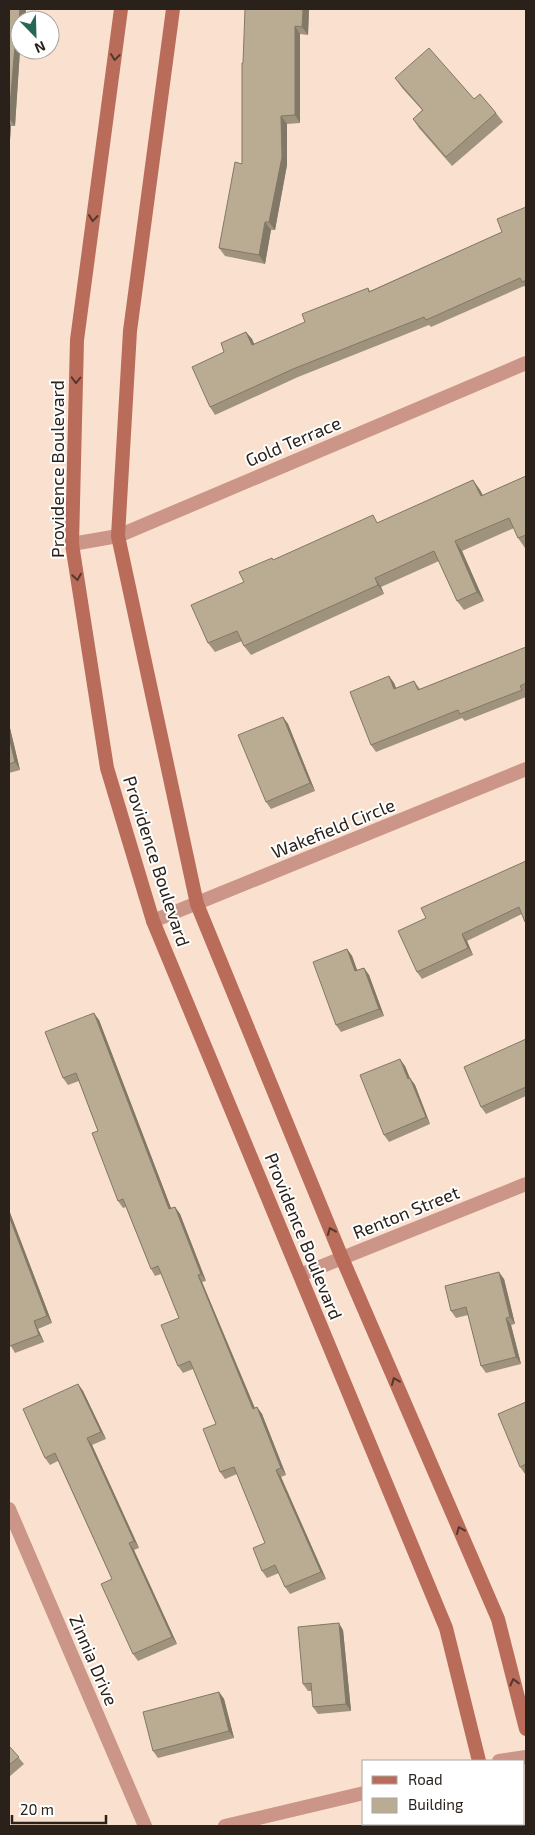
<svg xmlns="http://www.w3.org/2000/svg" width="535" height="1835" font-family="'Exo 2',sans-serif">
<style>
.lines{fill:none;stroke-linecap:round;stroke-linejoin:round}
.minor{stroke:#cb9588;stroke-width:14}
.secondary{stroke:#ba6c5a;stroke-width:14}
.wall{fill:#a0937e}
.shaded-wall{fill:#827867}
.building{fill:#baab93;stroke:#827867}
.oneway{stroke:#55382d}
.labels{text-anchor:middle;dominant-baseline:central;stroke-width:4;stroke-linejoin:round;paint-order:stroke}
.street-label{font-size:18px;fill:#2a211a;stroke:#fff}
</style>
<rect width="100%" height="100%" fill="#fae0ce"/>
<g class="lines">
<path class="minor" d="M72,544L118,536L526,363
M153,921L526,769
M300,1275L526,1184
M9,1509L145,1826
M499,1761L526,1757
M225,1826L364,1793"/>
<path class="secondary" d="M121,9L77,340L72,544L107,768L153,921L446,1628L479,1761
M173,9L130,331L118,536L197,904L342,1258L498,1619L526,1729
M494,1824L495,1826"/>
</g>
<path class="wall" d="M9,9H26L25,20H20V50L15,126H11L9,154Z
M309,9L308,35L300,34V123L287,124V165L275,230H271L265,264L225,256L219,248L242,164L243,63Z
M395,78L474,99L496,113L503,122L452,166L419,128L413,119L422,110L402,88Z
M526,207V288L524,286L431,327L429,325L298,377L215,415L210,407L224,352L246,332L252,339L254,344L305,322L368,288L370,291L502,232Z
M526,476V547L525,548L518,538L514,528L462,551L484,601L464,610L457,601L439,561L381,587L384,594L251,655L244,646L242,641L215,652L208,643L244,582L273,560L378,523L473,480L480,490L483,495Z
M526,647V692L525,693L526,697L465,721L462,718L376,752L371,745L389,676L394,683L396,688L414,681L420,689Z
M283,717L288,724L315,791L271,809L266,802Z
M9,724L20,770L9,773Z
M526,861V923L522,914L467,941L473,955L422,979L417,972L426,918Z
M347,949L352,956L357,970L364,968L369,975L384,1016L341,1032L336,1025Z
M99,1020L171,1208L175,1207L180,1214L206,1281L202,1282L255,1408L257,1407L262,1414L286,1475L281,1477L326,1579L290,1594L285,1587L279,1573L267,1578L262,1571L265,1543L237,1474L225,1479L220,1472L216,1424L193,1369L183,1373L178,1366L179,1318L161,1274L155,1276L151,1269L126,1207L123,1208L118,1201L98,1131L79,1081L68,1085L63,1078Z
M526,1039V1096L486,1114L481,1107Z
M405,1066L410,1078L415,1085L430,1124L389,1142L384,1135Z
M9,1210L52,1323L38,1329L44,1342L15,1353L9,1343Z
M504,1279L515,1324L511,1325L521,1364L486,1373L481,1366L468,1315L456,1318L451,1311Z
M78,1384L83,1391L106,1439L92,1445L139,1548L134,1550L177,1644L138,1661L133,1654L112,1579L58,1461L50,1465L45,1458Z
M526,1402V1473L525,1474L520,1467Z
M343,1630L351,1711L318,1714L313,1707L312,1691H308L303,1684Z
M219,1692L224,1699L234,1738L158,1758L153,1751Z
M9,1746L24,1764L9,1777Z"/>
<path class="shaded-wall" d="M20,9H26L25,20H20V23L19,21Z
M303,9H309L308,35L302,27Z
M17,21L20,26V50L15,126L9,118Z
M295,26L300,34V123L295,115Z
M281,116L287,124V165L275,230L269,222Z
M9,122L11,126L9,154Z
M265,222L271,230L265,264L259,255Z
M246,332L252,339L258,353L252,345Z
M473,480L480,490L487,506L481,496Z
M455,541L462,551L484,601L477,592Z
M375,578L381,587L384,594L378,585Z
M389,676L394,683L399,696L394,689Z
M283,717L288,724L315,791L310,783Z
M9,724L20,770L15,762L9,737Z
M462,934L467,941L473,955L468,948Z
M347,949L352,956L360,978L355,971Z
M364,968L369,975L384,1016L379,1009Z
M94,1013L99,1020L174,1216L169,1209Z
M400,1059L405,1066L413,1086L408,1079Z
M410,1078L415,1085L430,1124L426,1117Z
M175,1207L180,1214L206,1281L201,1274Z
M9,1210L52,1323L47,1316L9,1216Z
M499,1272L504,1279L515,1324L510,1317Z
M198,1275L202,1282L258,1416L253,1409Z
M506,1318L511,1325L521,1364L516,1357Z
M34,1321L38,1329L44,1342L39,1335Z
M78,1384L83,1391L106,1439L101,1432Z
M257,1407L262,1414L286,1475L281,1468Z
M87,1438L92,1445L139,1548L134,1541Z
M276,1470L281,1477L326,1579L321,1572Z
M129,1543L134,1550L177,1644L172,1637Z
M339,1623L343,1630L351,1711L346,1704Z
M219,1692L224,1699L234,1738L229,1731Z"/>
<path class="building" d="M9,9H20L19,21H17L9,118Z
M245,9H303L302,27L295,26V115L281,116L282,157L269,222H265L259,255L219,248L235,162L242,164V63H243Z
M429,48L474,99L480,94L496,113L446,157L413,119L423,110L395,78Z
M526,207V280L522,282L520,278L426,320L424,317L293,369L210,407L192,367L224,352L221,343L246,332L252,345L305,322L302,314L368,288L369,292L502,232L497,219Z
M526,476V535L518,538L509,518L455,541L477,592L457,601L434,551L375,578L378,585L244,646L237,631L208,643L191,605L244,582L239,572L272,558L273,560L373,515L377,523L473,480L481,496Z
M526,647V683L520,686L522,690L460,714L458,710L371,745L350,692L389,676L394,689L414,681L418,690Z
M283,717L310,783L266,802L238,735Z
M9,737L15,762L9,764Z
M526,861V921L525,922L519,907L462,934L468,948L417,972L398,931L426,918L421,908Z
M347,949L355,971L364,968L379,1009L336,1025L313,962Z
M94,1013L169,1209L175,1207L201,1274L198,1275L253,1409L257,1407L281,1468L276,1470L321,1572L285,1587L275,1565L262,1571L253,1548L265,1543L234,1467L220,1472L203,1429L216,1424L190,1361L178,1366L161,1325L179,1318L158,1266L151,1269L123,1199L118,1201L92,1133L98,1131L76,1073L63,1078L45,1032Z
M526,1039V1087L481,1107L464,1067Z
M400,1059L408,1079L410,1078L426,1117L384,1135L360,1075Z
M9,1216L47,1316L34,1321L39,1335L10,1346L9,1343Z
M499,1272L510,1317L506,1318L516,1357L481,1366L466,1307L451,1311L445,1286Z
M78,1384L101,1432L87,1438L134,1541L129,1543L172,1637L133,1654L101,1584L112,1579L55,1453L45,1458L23,1409Z
M526,1402V1464L520,1467L498,1414Z
M339,1623L346,1704L313,1707L311,1683L303,1684L298,1627Z
M219,1692L229,1731L153,1751L143,1712Z
M9,1746L19,1757L9,1765Z"/>
<defs><path id="oneway-chevron" d="M-2-3.5L2.5 0L-2 3.5" fill="none" stroke-width="1.6" stroke-linecap="round" stroke-linejoin="round" transform="scale(1.25)"/></defs>
<g class="oneway">
<use href="#oneway-chevron" transform="translate(115 57) rotate(97)"/>
<use href="#oneway-chevron" transform="translate(93 218) rotate(97)"/>
<use href="#oneway-chevron" transform="translate(76 380) rotate(91)"/>
<use href="#oneway-chevron" transform="translate(77 577) rotate(81)"/>
<use href="#oneway-chevron" transform="translate(331 1231) rotate(-112)"/>
<use href="#oneway-chevron" transform="translate(395 1381) rotate(-113)"/>
<use href="#oneway-chevron" transform="translate(460 1530) rotate(-113)"/>
<use href="#oneway-chevron" transform="translate(514 1682) rotate(-104)"/>
</g>
<g class="labels">
<g class="street-label">
<text transform="translate(293 441) rotate(-23)">Gold Terrace</text>
<text transform="translate(57 469) rotate(-90)">Providence Boulevard</text>
<text transform="translate(333 828) rotate(-22)">Wakefield Circle</text>
<text transform="translate(157 861) rotate(72)">Providence Boulevard</text>
<text transform="translate(406 1212) rotate(-22)">Renton Street</text>
<text transform="translate(304 1236) rotate(68)">Providence Boulevard</text>
<text transform="translate(94 1660) rotate(67)">Zinnia Drive</text>
</g>
</g>
<rect width="535" height="1835" fill="none" stroke="#2a211a" stroke-width="20"/>
<rect x="362" y="1760" width="162" height="65" fill="#ffffff" stroke="#aaa6a3"/>
<rect x="372" y="1776" width="25" height="8" fill="#ba6c5a" stroke="#aaa6a3"/>
<text x="408" y="1785" font-size="15" fill="#2a211a">Road</text>
<rect x="372" y="1798" width="25" height="15" fill="#baab93" stroke="#aaa6a3"/>
<text x="408" y="1810" font-size="15" fill="#2a211a">Building</text>
<g transform="translate(35 35) rotate(157)"><circle r="24" fill="#ffffff" stroke="#aaa6a3"/>
<path d="M0-4L9 19L0 12L-9 19Z" fill="#256757"/>
<text y="-8" font-size="14" font-weight="bold" text-anchor="middle" fill="#2a211a">N</text>
</g>
<path d="M12 1815v8h94v-8" fill="none" stroke="#2a211a" stroke-width="2.5"/>
<text x="20" y="1815" font-size="15" fill="#2a211a" stroke="#ffffff" stroke-width="4" paint-order="stroke">20 m</text>
</svg>
